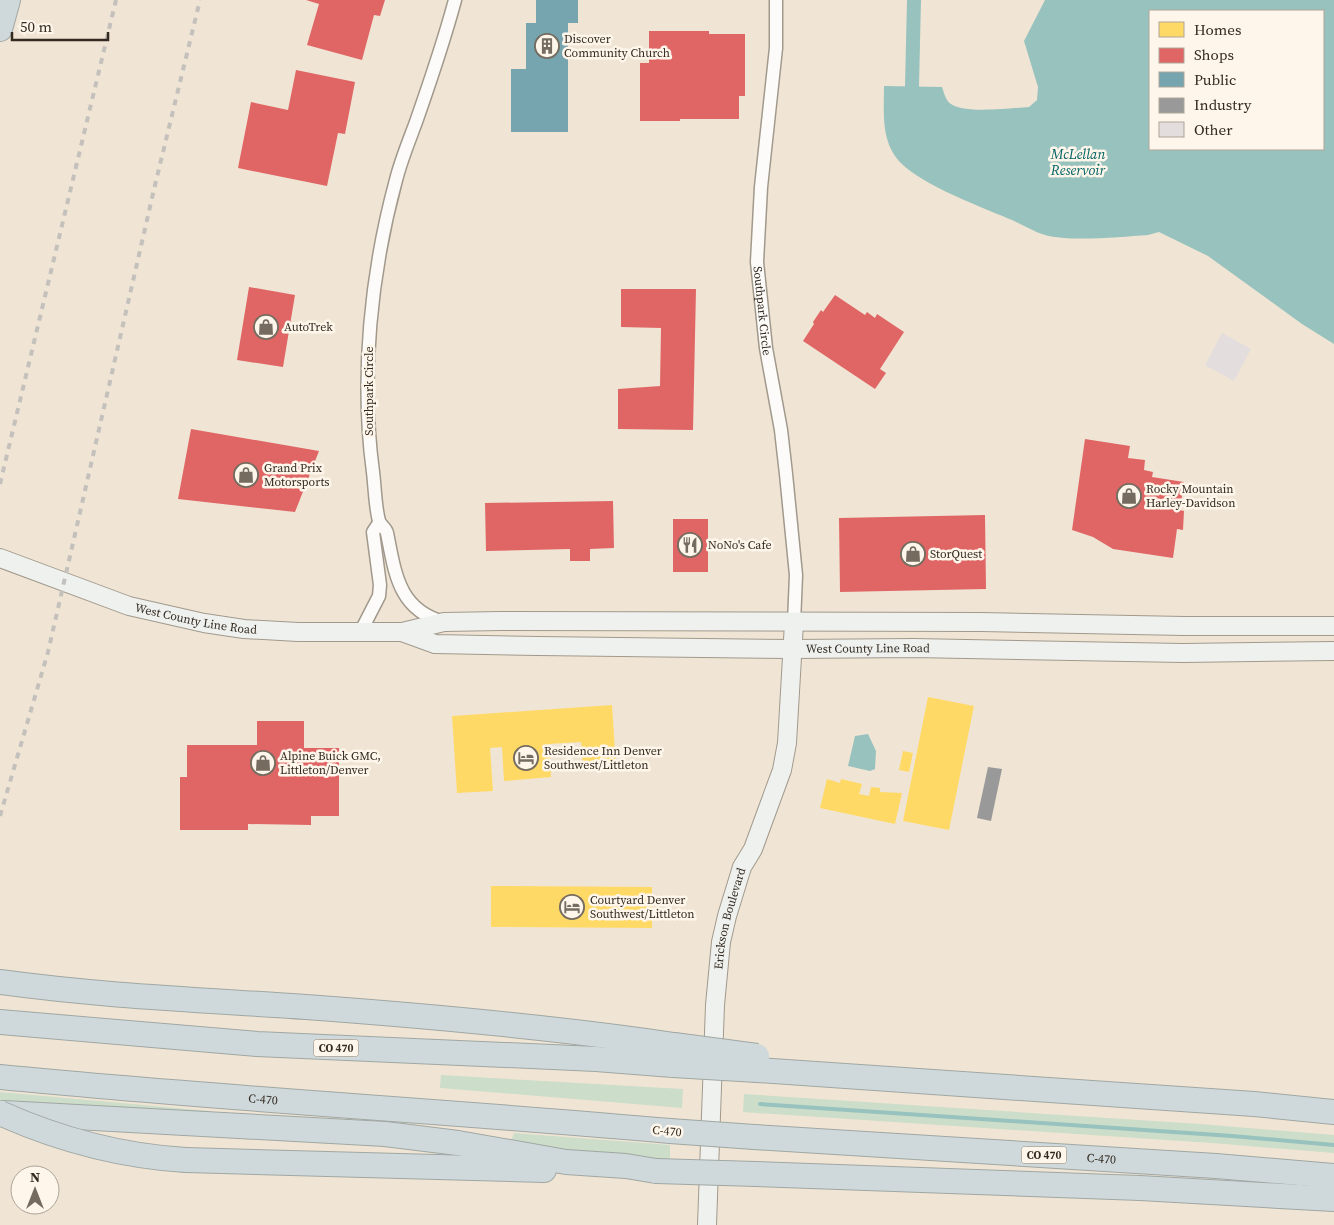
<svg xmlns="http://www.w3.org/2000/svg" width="1334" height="1225" font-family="'Source Serif 4',serif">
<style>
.green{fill:#ccddca}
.water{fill:#98c2be;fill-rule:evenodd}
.homes{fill:#ffd966}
.shops{fill:#e06666}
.public{fill:#76a5af}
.industry{fill:#999}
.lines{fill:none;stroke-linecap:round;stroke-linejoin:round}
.stream{stroke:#98c2be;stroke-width:4}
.canal{stroke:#98c2be;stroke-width:14}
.building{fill:#e3ddde}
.street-casing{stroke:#a1998c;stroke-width:15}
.secondary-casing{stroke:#a1998c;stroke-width:20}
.highway-casing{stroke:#a0a7a3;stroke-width:26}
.street{stroke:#fdfbf9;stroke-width:12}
.secondary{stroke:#eff1ef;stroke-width:18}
.highway{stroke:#cfd9dc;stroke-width:24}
.rail{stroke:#c4c0bc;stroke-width:4;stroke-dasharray:6 6;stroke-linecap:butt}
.highway-bridge-casing{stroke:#a0a7a3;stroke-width:26;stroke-linecap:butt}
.highway-bridge{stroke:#cfd9dc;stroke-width:24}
.labels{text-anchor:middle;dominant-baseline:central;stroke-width:5;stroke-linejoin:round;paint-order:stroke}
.shield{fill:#fef6ea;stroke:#70685d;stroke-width:1}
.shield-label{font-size:11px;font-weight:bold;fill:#332b20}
.poi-label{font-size:12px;fill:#332b20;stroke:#fef6ea;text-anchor:start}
.street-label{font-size:12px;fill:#332b20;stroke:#fef6ea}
.water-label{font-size:14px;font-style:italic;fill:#016264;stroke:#fef6ea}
</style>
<rect width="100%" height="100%" fill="#f0e5d4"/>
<path class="green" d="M441,1075L683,1089L682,1108L440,1088Z
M0,1092L210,1111V1117L0,1104Z
M744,1094L1200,1124L1334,1135V1153L1212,1143L743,1112Z
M514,1133L670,1145V1161L510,1144Z"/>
<path class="water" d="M1045,0H1334V344L1302,324L1208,256L1159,232L1148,235C1121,237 1070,242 1045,235C1032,231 1020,223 1007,218C979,206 911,181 895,156C881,136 884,109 884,86L942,87C944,93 946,101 951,104C965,114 1011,108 1029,107L1037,100L1038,87L1024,41ZM1150,11H1323V149H1150Z
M868,734L876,751L875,769L870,771L848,766L855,736Z"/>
<path class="homes" d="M928,697L974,706L949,830L903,821Z
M612,705L616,767L583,770L581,742L549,744L551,777L504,781L502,747L490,748L493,791L457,793L452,716Z
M903,751L913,753L909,772L899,770Z
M827,779L840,783L841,779L862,784L859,794L869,796L871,787L880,788V792L902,793L895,824L820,808Z
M491,886L652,887V928L491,927Z"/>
<path class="shops" d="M306,0H385L380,16L374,15L362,60L307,45L319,4Z
M649,31H709V34H745V96H739V119H680V121H640V63H649Z
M296,70L355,82L345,134L338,133L327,186L238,168L251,102L288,110Z
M249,287L295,295L283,367L237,360Z
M621,289H696L693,430L618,429V389L660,386L661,328L621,327Z
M835,295L865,315L867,312L875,318L877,314L904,332L880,369L886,373L875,389L803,341L814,324L813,322L821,310L823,312Z
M191,429L319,451L295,512L178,499Z
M1085,439L1130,446L1128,458L1145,460L1144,470L1153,472L1152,477L1184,482L1180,510L1184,511L1183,530L1177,529L1173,558L1113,549L1093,537L1072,530Z
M613,501L614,548L590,549V561H570V549L486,551L485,503Z
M985,515L986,589L840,592L839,518Z
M673,519H708V572H673Z
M257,721H304V748H339V816H311V825L248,824V830H180V777H187V745H257Z"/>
<path class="public" d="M536,0H578V23H568V132H511V69H526V23H536Z"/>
<path class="industry" d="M988,767L1002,769L991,821L977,818Z"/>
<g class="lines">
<path class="stream" d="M760,1104L1232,1136L1334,1145"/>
<path class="canal" d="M912,86L914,0"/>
</g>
<path class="building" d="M1222,333L1251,349L1234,381L1205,365Z"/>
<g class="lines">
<defs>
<g id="street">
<path id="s1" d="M776,0V48L761,187L757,262L766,348L781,430L786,474L796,575L794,623"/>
<path d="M444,622C398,610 395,572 387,533C386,528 381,526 379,521C375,506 375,488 373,472C360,377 371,272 396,180C401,160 409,141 416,122C430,82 444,41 455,0"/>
<path d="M361,631L379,596L380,585L373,532L379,523"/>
</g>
<g id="secondary">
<path id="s2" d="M0,558L129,606L204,623L244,629L298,632H402L444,622L501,621L981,622L1184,626H1334"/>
<path id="s3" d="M402,632L435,644L538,646L792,649L914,648L1183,653L1334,651"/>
<path id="s4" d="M707,1225L715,1005L721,942L727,916L742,867L753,849L782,770L787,743L794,623"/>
</g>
<g id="highway">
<path d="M0,29L8,0"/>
<path d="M0,982C101,996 204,1000 306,1007C429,1016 552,1027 674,1045"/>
<path d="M0,1022L257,1044L596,1059L673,1065"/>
<path d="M757,1070L1254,1104L1334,1112"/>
<path id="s5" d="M0,1077C223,1099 447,1111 670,1131"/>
<path d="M4,1113L385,1134L458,1143L566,1162L626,1166L656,1171"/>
<path id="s6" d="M754,1137L1216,1166L1334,1176"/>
<path d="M186,1160L544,1170"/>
<path d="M756,1174L1140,1188L1334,1199"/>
</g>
</defs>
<use href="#street" class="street-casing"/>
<use href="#secondary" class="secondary-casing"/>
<use href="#highway" class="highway-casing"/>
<use href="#street" class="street"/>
<use href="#secondary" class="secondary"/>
<use href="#highway" class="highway"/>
<path class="rail" d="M0,484L116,0
M0,816L48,652L155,185L200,0"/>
<defs>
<path id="highway-bridge" d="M674,1045L757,1056
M673,1065L757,1070
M0,1113C60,1140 121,1156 186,1160
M670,1131L754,1137
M656,1171L756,1174"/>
</defs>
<use href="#highway-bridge" class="highway-bridge-casing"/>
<use href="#highway-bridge" class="highway-bridge"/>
</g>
<defs>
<symbol id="building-ring" viewBox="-11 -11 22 22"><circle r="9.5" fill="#fef6ea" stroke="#756c5f" stroke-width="1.5"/><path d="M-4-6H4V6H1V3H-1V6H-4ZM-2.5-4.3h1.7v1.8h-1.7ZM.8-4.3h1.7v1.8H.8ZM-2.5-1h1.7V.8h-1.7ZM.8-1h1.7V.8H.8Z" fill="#756c5f"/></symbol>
<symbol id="shop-ring" viewBox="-11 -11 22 22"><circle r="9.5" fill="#fef6ea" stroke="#756c5f" stroke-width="1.5"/><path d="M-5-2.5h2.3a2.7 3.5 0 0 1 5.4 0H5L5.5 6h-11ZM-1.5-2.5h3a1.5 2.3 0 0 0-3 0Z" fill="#756c5f"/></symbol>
<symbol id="restaurant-ring" viewBox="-11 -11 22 22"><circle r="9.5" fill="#fef6ea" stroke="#756c5f" stroke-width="1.5"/><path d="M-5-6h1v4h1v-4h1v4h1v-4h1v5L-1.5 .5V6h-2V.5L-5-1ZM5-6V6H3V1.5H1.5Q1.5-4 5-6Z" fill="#756c5f"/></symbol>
<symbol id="hotel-ring" viewBox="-11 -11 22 22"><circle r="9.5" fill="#fef6ea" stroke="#756c5f" stroke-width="1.5"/><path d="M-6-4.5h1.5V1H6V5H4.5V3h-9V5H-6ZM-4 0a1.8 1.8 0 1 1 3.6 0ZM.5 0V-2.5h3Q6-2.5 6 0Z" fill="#756c5f"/></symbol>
</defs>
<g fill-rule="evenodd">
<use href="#building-ring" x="533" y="32" width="28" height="28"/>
<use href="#shop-ring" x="252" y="313" width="28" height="28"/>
<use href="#shop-ring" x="232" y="461" width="28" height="28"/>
<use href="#shop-ring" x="1115" y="482" width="28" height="28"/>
<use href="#restaurant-ring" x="676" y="531" width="28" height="28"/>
<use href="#shop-ring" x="899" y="540" width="28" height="28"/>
<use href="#hotel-ring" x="512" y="744" width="28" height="28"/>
<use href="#shop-ring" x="249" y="749" width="28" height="28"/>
<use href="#hotel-ring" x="558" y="893" width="28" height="28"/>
</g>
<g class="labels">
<g class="shield">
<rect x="313.5" y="1039.5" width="45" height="17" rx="4"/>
<rect x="1021.5" y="1146.5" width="45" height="17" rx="4"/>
</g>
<g class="shield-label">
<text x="336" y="1048">CO 470</text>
<text x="1044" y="1155">CO 470</text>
</g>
<g class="poi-label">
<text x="564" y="39">Discover<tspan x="564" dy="14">Community Church</tspan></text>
<text x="284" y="327">AutoTrek</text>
<text x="264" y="468">Grand Prix<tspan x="264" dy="14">Motorsports</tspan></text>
<text x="1146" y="489">Rocky Mountain<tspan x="1146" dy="14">Harley-Davidson</tspan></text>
<text x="708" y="545">NoNo's Cafe</text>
<text x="930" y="554">StorQuest</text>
<text x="544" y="751">Residence Inn Denver<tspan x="544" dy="14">Southwest/Littleton</tspan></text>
<text x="280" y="756">Alpine Buick GMC,<tspan x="280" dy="14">Littleton/Denver</tspan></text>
<text x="590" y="900">Courtyard Denver<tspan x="590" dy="14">Southwest/Littleton</tspan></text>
</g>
<g class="street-label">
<text stroke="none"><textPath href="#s1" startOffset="312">Southpark Circle</textPath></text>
<text transform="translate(369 391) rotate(-90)">Southpark Circle</text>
<text stroke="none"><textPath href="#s2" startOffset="206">West County Line Road</textPath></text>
<text stroke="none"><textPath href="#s3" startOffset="468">West County Line Road</textPath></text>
<text stroke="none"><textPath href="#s4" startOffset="308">Erickson Boulevard</textPath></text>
<text stroke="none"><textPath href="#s5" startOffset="264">C-470</textPath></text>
<text transform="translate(667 1131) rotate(5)">C-470</text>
<text stroke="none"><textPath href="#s6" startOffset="348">C-470</textPath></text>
</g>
<g class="water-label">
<text x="1078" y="154">McLellan<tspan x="1078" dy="16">Reservoir</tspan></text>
</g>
</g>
<rect x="1149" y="10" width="175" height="140" fill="#fef6ea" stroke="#ada599"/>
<rect x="1159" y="22" width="25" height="15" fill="#ffd966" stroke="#ada599"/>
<text x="1194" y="35" font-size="15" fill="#332b20">Homes</text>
<rect x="1159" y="48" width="25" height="15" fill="#e06666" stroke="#ada599"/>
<text x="1194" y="60" font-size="15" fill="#332b20">Shops</text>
<rect x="1159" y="72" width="25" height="15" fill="#76a5af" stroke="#ada599"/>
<text x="1194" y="85" font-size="15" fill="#332b20">Public</text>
<rect x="1159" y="98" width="25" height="15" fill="#999999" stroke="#ada599"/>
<text x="1194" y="110" font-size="15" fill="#332b20">Industry</text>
<rect x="1159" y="122" width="25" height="15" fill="#e3ddde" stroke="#ada599"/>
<text x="1194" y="135" font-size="15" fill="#332b20">Other</text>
<g transform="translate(35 1190)"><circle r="24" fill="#fef6ea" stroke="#ada599"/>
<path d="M0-4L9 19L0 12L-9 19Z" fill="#756c5f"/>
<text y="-8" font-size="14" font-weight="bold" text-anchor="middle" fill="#332b20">N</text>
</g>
<path d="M12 32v8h96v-8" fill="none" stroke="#332b20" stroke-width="2.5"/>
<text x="20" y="32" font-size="15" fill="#332b20" stroke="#fef6ea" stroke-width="4" paint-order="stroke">50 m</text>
</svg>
